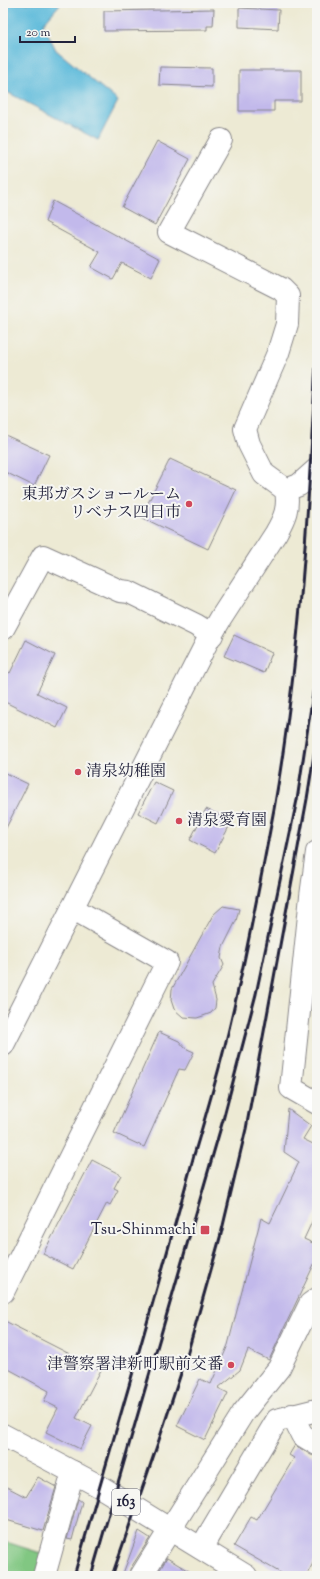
<svg xmlns="http://www.w3.org/2000/svg" width="320" height="1579" font-family="'Sorts Mill Goudy','Noto Serif JP',serif">
<style>
.green{fill:#81c782;stroke:#52745e}
.water{fill:#5cbada;stroke:#3f6e8a}
.building{fill:#c2b9eb}
.lines{fill:none;stroke-linecap:round;stroke-linejoin:round}
.minor-casing{stroke:#888688;stroke-width:24}
.highway-casing{stroke:#888688;stroke-width:24}
.minor{stroke:#fff;stroke-width:22}
.highway{stroke:#fff;stroke-width:22}
.rail{stroke:#22223b;stroke-width:3}
.poi-dot{fill:#d1495b;stroke:#f6f6f2;stroke-width:1.5}
.labels{text-anchor:middle;dominant-baseline:central;stroke-width:4;stroke-linejoin:round;paint-order:stroke}
.shield{fill:#f6f6f2;stroke:#626272;stroke-width:1}
.shield-label{font-size:15px;font-weight:bold;fill:#22223b}
.poi-label{font-size:16px;fill:#22223b;stroke:#f6f6f2;text-anchor:end}
</style>
<rect width="100%" height="100%" fill="#f6f6f2"/>
<filter id="ink" filterUnits="userSpaceOnUse"><feTurbulence type="fractalNoise" baseFrequency=".025" numOctaves="2"/><feDisplacementMap in="SourceGraphic" scale="8" xChannelSelector="R" yChannelSelector="G"/><feConvolveMatrix kernelMatrix="1 2 1 2 8 2 1 2 1" color-interpolation-filters="sRGB"/></filter>
<filter id="wash" filterUnits="userSpaceOnUse"><feTurbulence type="fractalNoise" baseFrequency=".012" numOctaves="4" result="noise"/><feDisplacementMap in="SourceGraphic" scale="16" xChannelSelector="R" yChannelSelector="G"/><feGaussianBlur stdDeviation="0.9" result="paint"/><feColorMatrix in="noise" values="0 0 0 0 0 0 0 0 0 0 0 0 0 0 0 0 0 1.4 0 .05"/><feComposite in="paint" operator="in"/></filter>
<g filter="url(#wash)">
<rect width="100%" height="100%" fill="#edead4"/>
<path class="green" d="M3,1541L44,1554L37,1576H3Z"/>
<path class="water" d="M3,3H61L43,24L56,50L118,101L98,140L7,92H3Z"/>
<g id="blocks">
<path class="building" d="M239,8L279,10L278,29L239,27Z
M214,9L213,26H207V30L104,31V11Z
M160,67L212,68V87L159,85Z
M239,70H301V101H274V111H239Z
M157,141L190,159L155,225L122,207Z
M53,201L160,259L151,278L122,263L113,279L91,267L100,252L45,222Z
M3,434L49,455L34,486L3,471Z
M170,459L236,490L208,549L141,517Z
M234,635L272,653L264,673L224,656Z
M26,640L55,655L37,693L67,708L57,728L3,701V669L10,673Z
M3,772L28,784L3,834Z
M154,782L173,791L158,823L138,813Z
M206,809L232,821L215,853L190,840Z
M223,906L239,909L236,921L223,947L221,958L224,965L212,985L216,1000L215,1008L211,1013L203,1016L197,1018L183,1017L174,1009L171,1000L172,989L213,915Z
M159,1032L179,1041L185,1048L194,1052L185,1070L179,1069L144,1147L114,1133Z
M288,1109L311,1126L303,1139L317,1146V1211L304,1239L317,1245V1258L269,1360L248,1350L240,1370L218,1388L228,1393L205,1440L177,1426L200,1379L211,1384L228,1345L261,1218L270,1223L299,1162L284,1152Z
M92,1160L121,1175L114,1188L118,1190L110,1205L107,1203L73,1269L43,1254Z
M3,1320L101,1370L76,1418L92,1426L80,1449L46,1432L58,1408L44,1401L49,1391L3,1366Z
M295,1445L311,1455L317,1456V1556L306,1576H286L234,1546L251,1517L257,1520L294,1458L289,1455Z
M38,1477L56,1487L43,1531L3,1519V1485L26,1497Z
M78,1499L82,1502L72,1540L67,1539Z
M139,1531L150,1538L130,1569L129,1576H122Z
M167,1558L197,1576H156Z"/>
</g>
</g>
<g filter="url(#ink)">
<use href="#blocks" fill-opacity="0" stroke="#888688" stroke-width="1"/>
<g class="lines">
<defs>
<path id="minor" d="M286,490L299,485L317,469
M3,629L43,556L120,591L129,592L196,625L212,635
M317,852L311,896L291,1088L317,1103
M3,1045L207,642L221,618L276,533C285,517 289,508 286,490L264,474L249,444L245,429L278,353L287,324L288,296L281,289L169,232L221,140
M3,1292L167,962L72,908
M292,1415L302,1435L317,1444
M201,1548L277,1420L317,1410
M44,1576L73,1472
M141,1576L243,1413L279,1368L310,1304L317,1299"/>
<path id="highway" d="M3,1435L99,1486L246,1576"/>
</defs>
<use href="#minor" class="minor-casing"/>
<use href="#highway" class="highway-casing"/>
<use href="#minor" class="minor"/>
<use href="#highway" class="highway"/>
<path class="rail" d="M74,1576C114,1436 156,1296 194,1155C206,1115 218,1074 228,1033C246,959 260,884 274,809C301,655 309,499 317,343
M91,1576L223,1120L256,994L297,800L317,667
M112,1576L159,1440L187,1355L221,1234L246,1129L307,799L317,736"/>
</g>
</g>
<g class="poi-dot">
<circle cx="189" cy="504" r="4"/>
<circle cx="78" cy="772" r="4"/>
<circle cx="179" cy="821" r="4"/>
<rect x="200" y="1225" width="10" height="10" rx="2"/>
<circle cx="231" cy="1365" r="4"/>
</g>
<g class="labels">
<rect class="shield" x="112" y="1489" width="28" height="26" rx="3"/>
<g class="shield-label">
<text x="126" y="1502">163</text>
</g>
<g class="poi-label">
<text x="181" y="495">東邦ガスショールーム<tspan x="181" dy="18">リベナス四日市</tspan></text>
<text x="86" y="772" text-anchor="start">清泉幼稚園</text>
<text x="187" y="821" text-anchor="start">清泉愛育園</text>
<text x="196" y="1230">Tsu-Shinmachi</text>
<text x="223" y="1365">津警察署津新町駅前交番</text>
</g>
</g>
<rect width="320" height="1579" fill="none" stroke="#f6f6f2" stroke-width="16"/>
<path d="M20 36v6h55v-6" fill="none" stroke="#22223b" stroke-width="2"/>
<text x="26" y="36" font-size="12" fill="#22223b" stroke="#f6f6f2" stroke-width="3" paint-order="stroke">20 m</text>
</svg>
